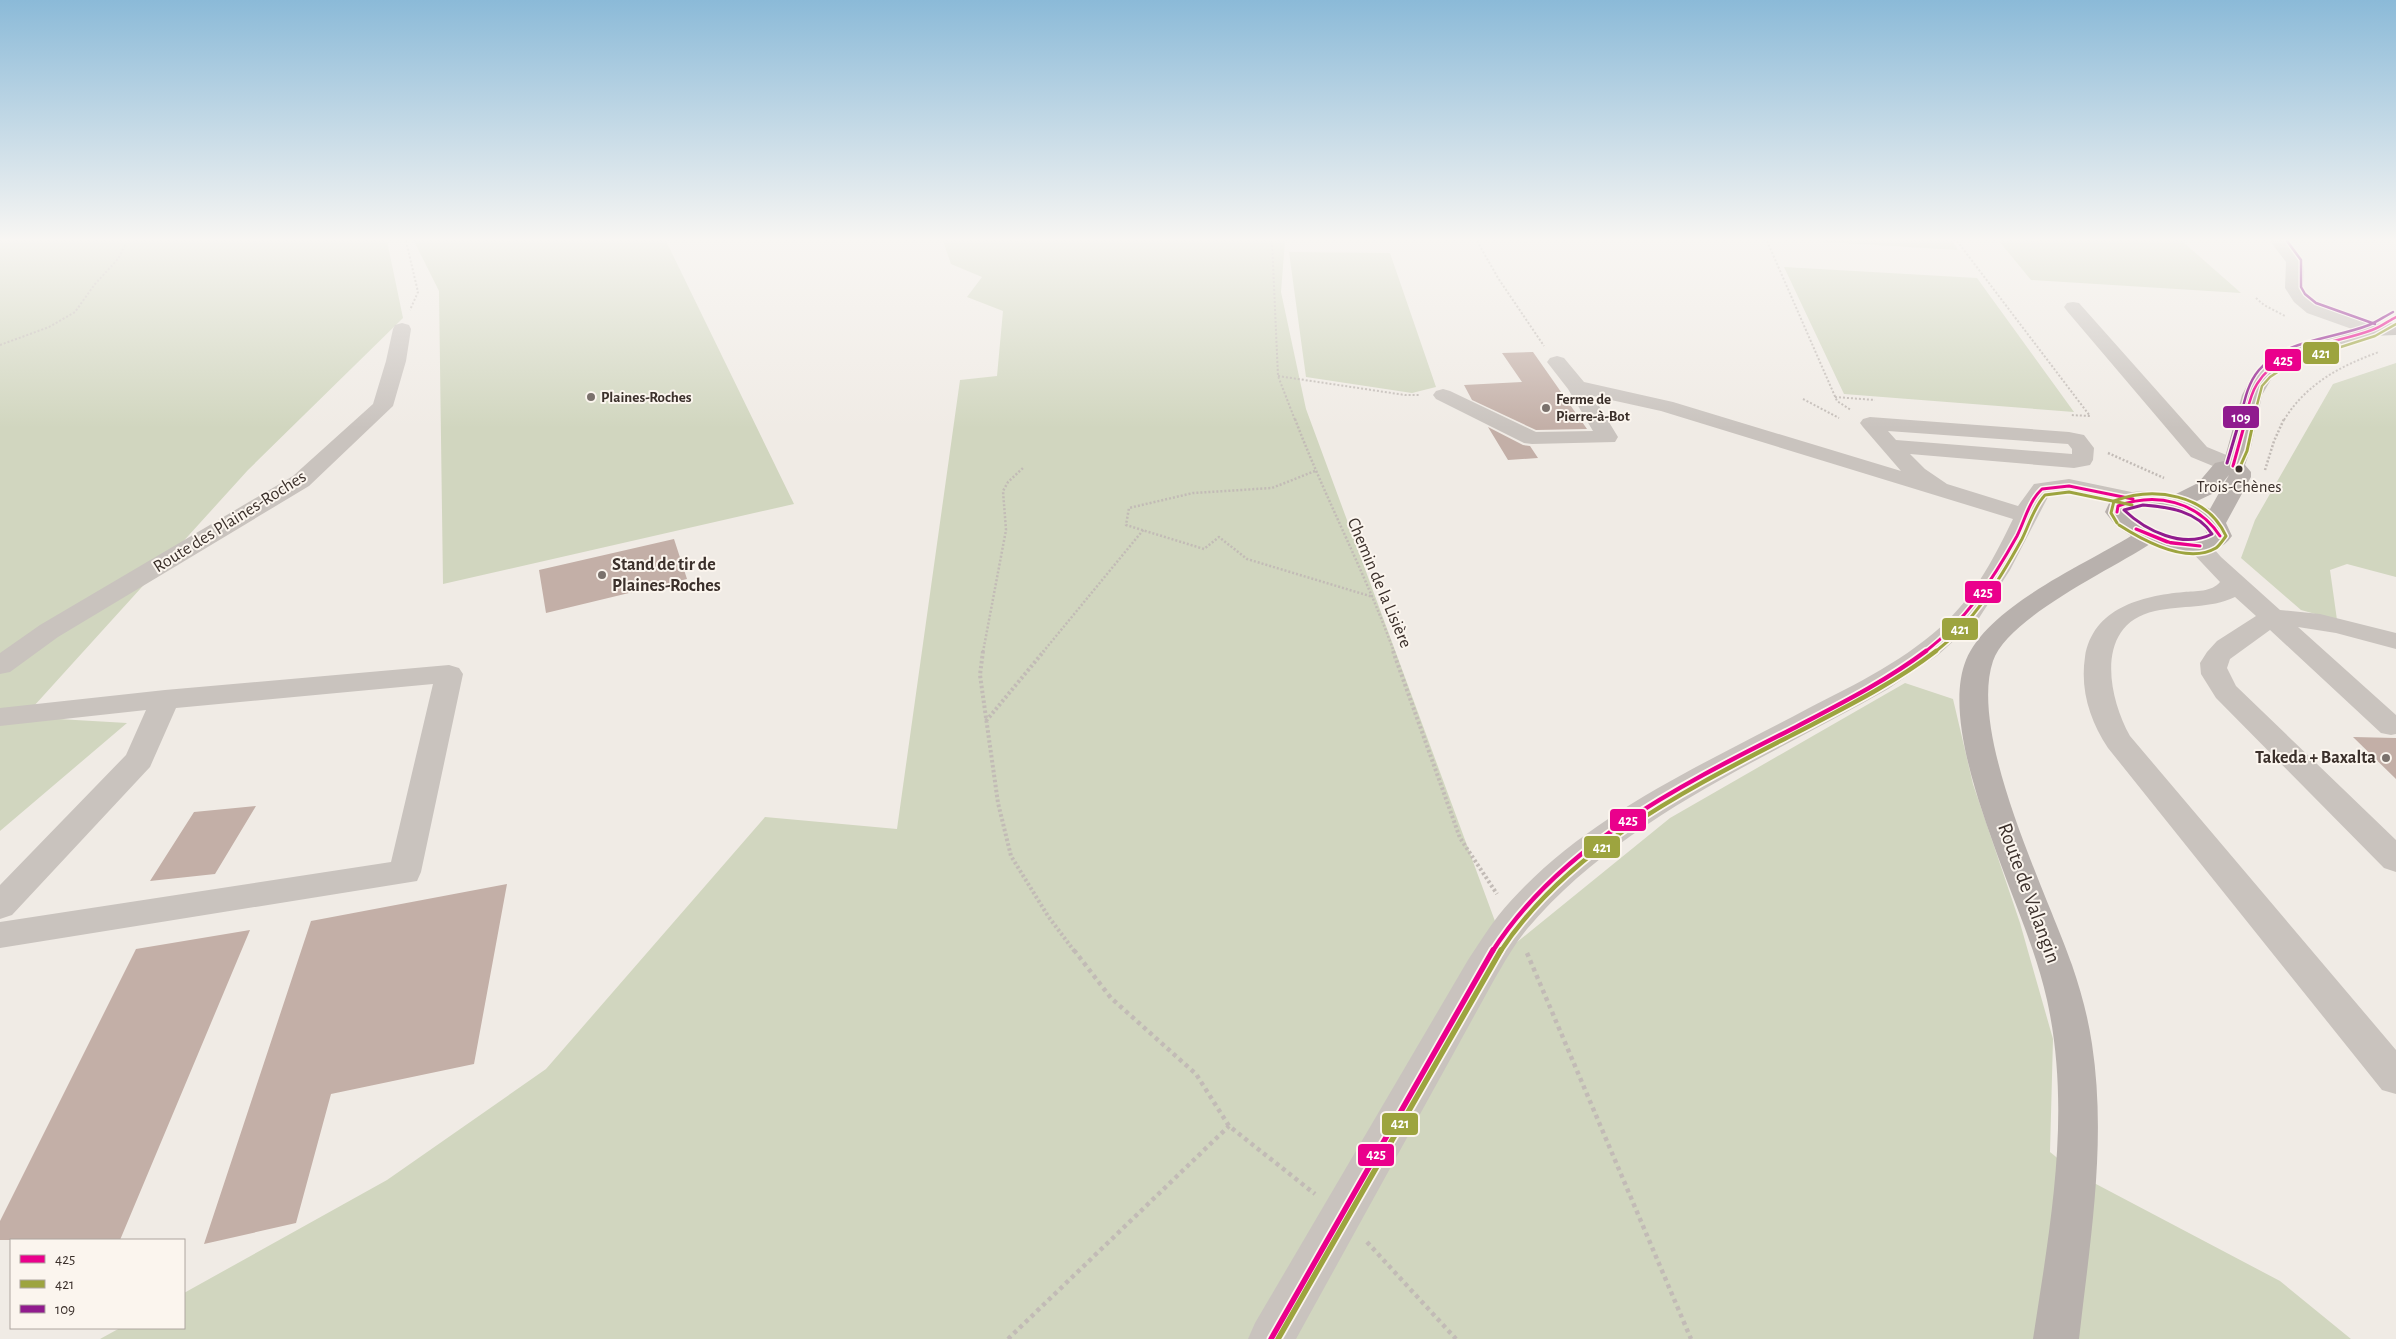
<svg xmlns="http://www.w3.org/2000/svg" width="2396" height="1339" font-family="'Alegreya Sans',sans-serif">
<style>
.green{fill:#d1d6bf}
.building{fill:#c3afa7}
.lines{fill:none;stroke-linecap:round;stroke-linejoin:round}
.path-far3{stroke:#c2bbb6;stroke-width:2;stroke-dasharray:2 2;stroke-linecap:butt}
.path-far2{stroke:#c2bbb6;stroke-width:2.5;stroke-dasharray:2 2;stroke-linecap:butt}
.path-far1{stroke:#c2bbb6;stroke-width:4;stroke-dasharray:2.5 2.5;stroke-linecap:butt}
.path{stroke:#c2bbb6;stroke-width:4.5;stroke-dasharray:4 4;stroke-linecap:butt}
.minor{fill:#c9c3be;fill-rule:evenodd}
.major{fill:#b8b1ad;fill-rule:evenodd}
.bus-1-far3-casing{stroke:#fbf5ee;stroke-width:5}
.bus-1-far2-casing{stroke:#fbf5ee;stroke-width:6}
.bus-1-far1-casing{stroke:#fbf5ee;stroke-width:8}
.bus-1-casing{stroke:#fbf5ee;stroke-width:9}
.bus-2-far3-casing{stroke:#fbf5ee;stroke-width:5}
.bus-2-far2-casing{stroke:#fbf5ee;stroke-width:6}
.bus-2-far1-casing{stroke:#fbf5ee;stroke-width:8}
.bus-2-casing{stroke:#fbf5ee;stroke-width:9}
.bus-3-far1-casing{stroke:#fbf5ee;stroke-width:5}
.bus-3-casing{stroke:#fbf5ee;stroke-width:6}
.bus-1-far3{stroke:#ea008c;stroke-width:2.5}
.bus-1-far2{stroke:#ea008c;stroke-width:3}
.bus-1-far1{stroke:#ea008c;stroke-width:4.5}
.bus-1{stroke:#ea008c;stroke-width:5.5}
.bus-2-far3{stroke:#9da43f;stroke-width:2.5}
.bus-2-far2{stroke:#9da43f;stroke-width:3}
.bus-2-far1{stroke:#9da43f;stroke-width:4.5}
.bus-2{stroke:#9da43f;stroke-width:5.5}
.bus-3-far1{stroke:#901b8e;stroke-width:2.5}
.bus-3{stroke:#901b8e;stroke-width:3}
.poi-dot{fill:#7a716c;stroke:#fbf5ee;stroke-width:2}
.bus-dot{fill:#3b302b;stroke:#fbf5ee;stroke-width:2}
.labels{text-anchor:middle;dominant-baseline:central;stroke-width:4;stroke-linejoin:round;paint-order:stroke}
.far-poi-label{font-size:15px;font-weight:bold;fill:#3b302b;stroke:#fbf5ee;text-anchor:start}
.bus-label{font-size:17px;fill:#3b302b;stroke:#fbf5ee}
.street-label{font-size:18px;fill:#3b302b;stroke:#fbf5ee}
.poi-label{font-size:18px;font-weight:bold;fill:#3b302b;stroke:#fbf5ee;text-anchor:start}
.near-street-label{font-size:21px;fill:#3b302b;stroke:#fbf5ee}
.line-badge{stroke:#fbf5ee;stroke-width:2}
.badge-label{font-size:14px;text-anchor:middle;font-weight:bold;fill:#fff}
</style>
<rect width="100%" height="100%" fill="#f0ebe5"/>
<path class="green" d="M0,241H387L403,318L248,470L24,717L127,723L0,831Z
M414,241H666L794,504L443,584L439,291Z
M943,241H1285L1281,292L1306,409L1506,951L1670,818L1905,683L1953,699L1973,784L2020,923L2053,1039L2050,1152L2077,1174L2280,1281L2351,1339H100L120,1328H184V1293L387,1180L546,1069L765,817L897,829L960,380L997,376L1003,311L967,297L982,277L951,264Z
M1810,241H1952L1958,250Z
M1999,241H2182L2241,293L2031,280Z
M1289,252L1390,253L1436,387L1412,393L1306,377Z
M1784,267L1977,278L2074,412L1844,394Z
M2396,363V577L2347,564L2330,570L2337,620L2301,610L2241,558L2255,520L2333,384Z"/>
<path class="building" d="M1533,352L1587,429L1536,430L1472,400L1464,385L1522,382L1502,353Z
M1488,427L1523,445L1530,446L1538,458L1508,460Z
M674,539L687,579L546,613L539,570Z
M2353,737L2396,738V779Z
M256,806L215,874L150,881L194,812Z
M507,884L474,1064L331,1094L296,1223L204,1244L311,921Z
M250,930L120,1240H0V1221L136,949Z"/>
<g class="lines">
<path class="path-far3" d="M406,241L418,292L410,310
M1272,241L1278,376L1295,420
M1477,241L1498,278L1544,346
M1767,241L1837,401L1851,410
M1957,241L2090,416L2070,415
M2256,298L2264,305L2285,316
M0,345L49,327L75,312L95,284L118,259L127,241
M1278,376L1405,395H1419
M1835,397L1875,400
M1803,399L1839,418
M2284,420C2306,384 2340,366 2379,352"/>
<path class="path-far2" d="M1295,419C1325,498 1365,572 1394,652
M2108,453L2164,478
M2265,470L2274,441L2284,419
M1315,471L1272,488L1193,493L1129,508L1126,525L1204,549L1219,537L1247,559L1373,597
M983,652L1006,530L1003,491L1008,482L1023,468
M1043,652L1144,529"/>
<path class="path-far1" d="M983,651L980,675L998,803L1011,856L1048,916L1075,952
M1393,651L1460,838L1497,894
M986,721L1044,651"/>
<path class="path" d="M1074,950L1111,998L1196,1074L1229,1126L1315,1194
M1527,953L1691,1339
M1367,1242L1456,1339
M1008,1339L1229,1126"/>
<path class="minor" d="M2270,241H2287C2297,250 2305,260 2304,274C2304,279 2302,285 2304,290C2312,309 2361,320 2380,326L2382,330L2380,334H2366L2307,313L2294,302L2285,288L2286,262Z
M2073,302L2079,303L2207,447L2241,461L2244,466L2241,471L2233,473L2225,471L2191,457L2067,311L2064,307L2067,303Z
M402,323L409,325L411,329L406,361L393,406L309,486L58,637L10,672L0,674V653L40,625L293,476L373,404L386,361L393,329L395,325Z
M1557,356L1564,358L1584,382L1673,402L1901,471L1863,427L1860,423L1863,419L1870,417L2069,432L2084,435L2094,448L2093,460L2090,465L2074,468L1910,454L1925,469L1947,484L2018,506L2034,484L2069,479L2141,494L2144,499L2141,504L2133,506L2069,493L2049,495L2010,570L1979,618L1938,655L1888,689C1762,761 1622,817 1527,929C1514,945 1504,963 1494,980L1296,1339H1248L1255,1323L1468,960C1478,945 1487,930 1498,916C1578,818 1699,767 1807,709C1856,684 1908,659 1948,620C1976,593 1996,554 2013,519L1661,411L1593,396L1618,437L1615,442L1532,444L1524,443L1436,399L1433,395L1436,391L1443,389L1450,391L1536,432L1593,431L1568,389L1547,362L1550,358ZM1888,431L2068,444L2072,449V454L1896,440Z
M2198,539L2207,541L2221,557L2280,610L2320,614L2396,633V649L2336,633L2298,627L2396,715V734L2391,735L2381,733L2270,630L2230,659L2227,668L2236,686L2396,840V872L2384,868L2216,698L2201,674L2200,663L2207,652L2217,641L2256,616L2235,597C2210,609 2182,605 2155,611C2095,624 2107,695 2130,736L2396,1050V1094L2382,1090L2108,748C2090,721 2080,690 2085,657C2093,608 2141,596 2184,592C2195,591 2212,592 2220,582L2186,546L2189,541Z
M449,665L459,668L463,674L421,872L417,881L0,948V922L391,862L433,684L176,708L150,767L12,915L0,919V885L126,755L146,710L0,726V708L165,690Z"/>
<path class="major" d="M2396,323V335L2371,336L2320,351L2294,361L2273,376L2262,395L2251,447L2245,465L2251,472V477L2226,523L2232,536C2214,562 2176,554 2150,544C2112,569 2007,618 1993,661C1968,735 2046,891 2072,965C2081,991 2088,1017 2092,1044C2107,1142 2090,1241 2079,1339H2033C2050,1227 2072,1113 2047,1000C2036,950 2014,902 1997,854C1979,803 1945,712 1966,660C1988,606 2084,565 2131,536L2116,526L2105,512L2110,501L2133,492L2145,491L2172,496L2198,483L2215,463L2224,461L2242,395L2251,378L2269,360L2293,348L2358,328L2373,324ZM2229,475L2210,509L2195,502L2214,493ZM2138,505C2159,504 2199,511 2207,534C2188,550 2143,527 2129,511Z"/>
<defs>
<path id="bus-1-far3" d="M2245,420C2248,408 2250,395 2257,384C2280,346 2335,344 2372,330C2381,327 2388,321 2396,317"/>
<path id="bus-1-far2" d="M2233,466L2246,419
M2117,512L2118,506C2156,492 2197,501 2220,536
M2136,529L2171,543L2200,546
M2136,529L2167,542L2200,546
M1925,652C1966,620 1992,581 2017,536C2025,520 2029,501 2042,489L2069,486L2133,499"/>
<path id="bus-1-far1" d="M1492,952C1561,843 1685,783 1796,727C1840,704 1886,681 1926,651"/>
<path id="bus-1" d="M1271,1339L1493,950"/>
<path id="bus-2-far3" d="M2253,420L2262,386L2270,377L2291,363L2375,336L2396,324"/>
<path id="bus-2-far2" d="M2239,469L2247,451L2254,419
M2117,523L2111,513L2114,501C2154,486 2207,494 2226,536C2223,540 2220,545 2216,548C2187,565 2144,541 2119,525
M1935,652C1973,623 1999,581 2022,539C2029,525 2034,507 2045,495L2069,492L2132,505"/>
<path id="bus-2-far1" d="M1500,952C1569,847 1688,789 1796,733C1844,708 1893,684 1936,651"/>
<path id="bus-2" d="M1278,1339L1501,950"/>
<path id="bus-3-far1" d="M2287,241L2301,260V287L2305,294L2316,303L2375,324
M2240,420C2244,403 2247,384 2259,370C2285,339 2334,339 2369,325C2377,322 2385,316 2393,312"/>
<path id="bus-3" d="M2227,463L2240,419
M2143,505C2169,507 2197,511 2212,534C2183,549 2146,531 2124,510Z"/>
</defs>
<use href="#bus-1-far3" class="bus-1-far3-casing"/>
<use href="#bus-1-far2" class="bus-1-far2-casing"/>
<use href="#bus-1-far1" class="bus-1-far1-casing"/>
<use href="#bus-1" class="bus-1-casing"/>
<use href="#bus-2-far3" class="bus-2-far3-casing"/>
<use href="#bus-2-far2" class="bus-2-far2-casing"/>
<use href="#bus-2-far1" class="bus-2-far1-casing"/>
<use href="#bus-2" class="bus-2-casing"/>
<use href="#bus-3-far1" class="bus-3-far1-casing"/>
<use href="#bus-3" class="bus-3-casing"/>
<use href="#bus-1-far3" class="bus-1-far3"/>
<use href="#bus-1-far2" class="bus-1-far2"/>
<use href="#bus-1-far1" class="bus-1-far1"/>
<use href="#bus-1" class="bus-1"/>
<use href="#bus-2-far3" class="bus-2-far3"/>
<use href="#bus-2-far2" class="bus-2-far2"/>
<use href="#bus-2-far1" class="bus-2-far1"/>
<use href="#bus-2" class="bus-2"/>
<use href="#bus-3-far1" class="bus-3-far1"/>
<use href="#bus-3" class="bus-3"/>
</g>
<linearGradient id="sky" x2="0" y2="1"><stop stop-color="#8bbad8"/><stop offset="0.56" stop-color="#f8f6f3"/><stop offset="1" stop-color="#f8f6f3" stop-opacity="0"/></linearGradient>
<rect width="2396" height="428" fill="url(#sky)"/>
<g class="poi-dot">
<circle cx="591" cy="397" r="5"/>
<circle cx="1546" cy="408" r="5"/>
<circle cx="602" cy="575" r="5"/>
<circle cx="2386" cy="758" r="5"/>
</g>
<circle class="bus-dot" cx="2239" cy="469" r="4.5"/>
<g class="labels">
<g class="far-poi-label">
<text x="601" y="397">Plaines-Roches</text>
<text x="1556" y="399">Ferme de<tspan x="1556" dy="17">Pierre-à-Bot</tspan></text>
</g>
<g class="bus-label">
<text x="2239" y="486">Trois-Chènes</text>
</g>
<g class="street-label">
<text transform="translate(230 522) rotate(-32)">Route des Plaines-Roches</text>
<text transform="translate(1379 583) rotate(67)">Chemin de la Lisière</text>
</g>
<g class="poi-label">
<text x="612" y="565">Stand de tir de<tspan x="612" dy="21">Plaines-Roches</tspan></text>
<text x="2376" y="758" text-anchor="end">Takeda + Baxalta</text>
</g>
<g class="near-street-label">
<text transform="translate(2029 893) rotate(70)">Route de Valangin</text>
</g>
</g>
<g class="line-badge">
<rect x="2302" y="341" width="38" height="24" rx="5" fill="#9da43f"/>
<rect x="2264" y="348" width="38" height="24" rx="5" fill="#ea008c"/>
<rect x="2222" y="405" width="38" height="24" rx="5" fill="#901b8e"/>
<rect x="1964" y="580" width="38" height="24" rx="5" fill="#ea008c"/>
<rect x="1941" y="617" width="38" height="24" rx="5" fill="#9da43f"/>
<rect x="1609" y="808" width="38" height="24" rx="5" fill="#ea008c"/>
<rect x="1583" y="835" width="38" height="24" rx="5" fill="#9da43f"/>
<rect x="1381" y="1112" width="38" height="24" rx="5" fill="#9da43f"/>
<rect x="1357" y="1143" width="38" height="24" rx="5" fill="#ea008c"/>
</g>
<g class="badge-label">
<text x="2321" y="358">421</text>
<text x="2283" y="365">425</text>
<text x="2241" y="422">109</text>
<text x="1983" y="597">425</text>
<text x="1960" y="634">421</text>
<text x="1628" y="825">425</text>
<text x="1602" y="852">421</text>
<text x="1400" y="1128">421</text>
<text x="1376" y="1159">425</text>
</g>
<rect x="10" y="1239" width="175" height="90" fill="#fbf5ee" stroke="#aea6a0"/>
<rect x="20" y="1255" width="25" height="8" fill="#ea008c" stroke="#aea6a0"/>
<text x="55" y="1264" font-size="15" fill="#3b302b">425</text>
<rect x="20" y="1280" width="25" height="8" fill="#9da43f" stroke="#aea6a0"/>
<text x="55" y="1289" font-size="15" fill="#3b302b">421</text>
<rect x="20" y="1305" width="25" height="8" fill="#901b8e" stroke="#aea6a0"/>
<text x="55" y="1314" font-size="15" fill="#3b302b">109</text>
</svg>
